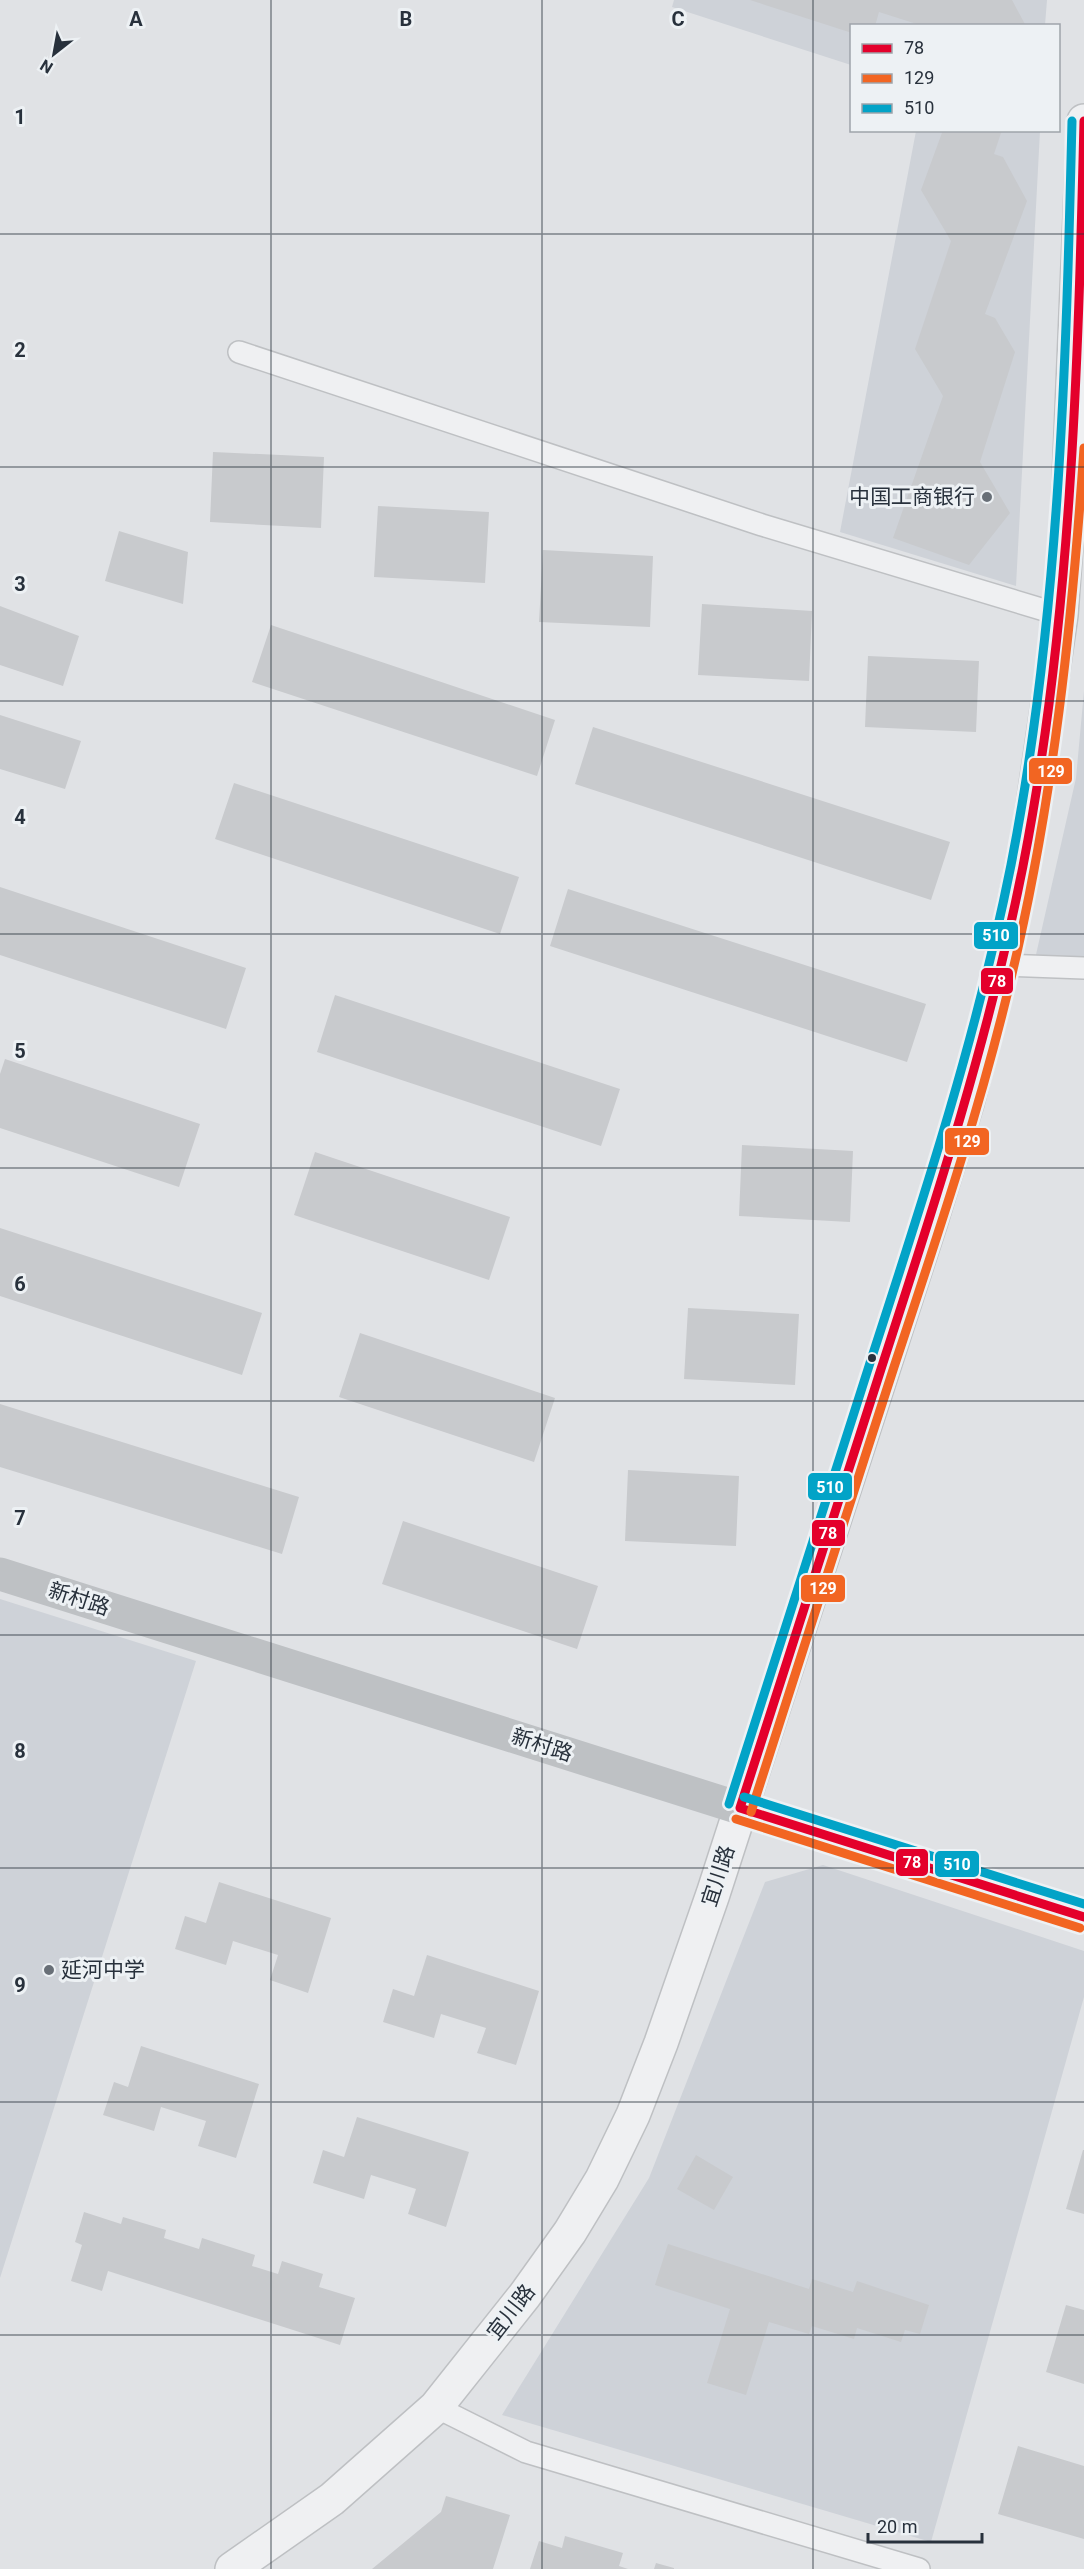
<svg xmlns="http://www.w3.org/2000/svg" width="1084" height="2569" font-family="Roboto,'Noto Sans SC',sans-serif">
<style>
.built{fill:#ced2d8}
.building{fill:#c8cacd}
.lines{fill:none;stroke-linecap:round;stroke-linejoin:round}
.service-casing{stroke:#bec0c3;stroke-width:24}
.tertiary-casing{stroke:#bec0c3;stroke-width:36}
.service{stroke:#eff0f2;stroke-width:21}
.tertiary{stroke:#eff0f2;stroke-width:33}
.secondary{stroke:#bec1c4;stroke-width:33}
.bus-1-casing{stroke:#edf1f4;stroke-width:14}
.bus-2-casing{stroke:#edf1f4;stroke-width:14}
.bus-3-casing{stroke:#edf1f4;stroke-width:14}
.bus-1{stroke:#e4002b;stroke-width:9}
.bus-2{stroke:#f26522;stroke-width:9}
.bus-3{stroke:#02a3c7;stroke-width:9}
.grid{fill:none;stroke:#28313c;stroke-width:1.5;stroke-opacity:0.55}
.poi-dot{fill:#686f77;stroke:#edf1f4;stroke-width:2}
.bus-dot{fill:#28313c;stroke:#edf1f4;stroke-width:2}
.labels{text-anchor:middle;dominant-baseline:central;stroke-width:6;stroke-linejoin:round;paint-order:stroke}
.poi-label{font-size:21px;fill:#28313c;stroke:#edf1f4;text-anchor:end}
.street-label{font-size:21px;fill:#28313c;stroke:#edf1f4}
.grid-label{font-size:20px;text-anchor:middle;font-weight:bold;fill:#28313c;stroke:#edf1f4;stroke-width:6;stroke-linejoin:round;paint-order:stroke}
.line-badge{stroke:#edf1f4;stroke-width:2}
.badge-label{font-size:16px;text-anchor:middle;font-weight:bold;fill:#fff}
</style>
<rect width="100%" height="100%" fill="#e0e2e5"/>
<path class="built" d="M674,0H1047L1045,25L852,26L851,65L672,7Z
M916,131H1040L1016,586L840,532Z
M1084,691V961L1035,959L1076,778Z
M0,1599L196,1661L0,2278Z
M823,1865L1084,1951V1997L931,2542L502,2415L649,2178L765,1882Z"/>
<path class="building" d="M750,0H1012L1026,26H923L879,12L875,26H852V33Z
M943,130H1002L994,154L1003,157L1027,201L985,314L995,318L1015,352L980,462L1010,513L969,565L893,538L943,396L915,349L951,241L921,190Z
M213,452L324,457L321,528L210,522Z
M378,506L489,512L485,583L374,577Z
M119,531L188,552L183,604L105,581Z
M543,550L653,556L650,627L539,622Z
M702,604L812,611L809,681L698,675Z
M0,606L79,636L63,686L0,665Z
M271,625L555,720L537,776L252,682Z
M868,656L979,661L976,732L865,727Z
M0,715L81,741L65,789L0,769Z
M593,727L950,842L931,900L575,784Z
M234,783L519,877L500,934L215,839Z
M0,887L246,968L226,1029L0,955Z
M568,889L926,1004L907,1062L550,946Z
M335,995L620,1089L601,1146L317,1052Z
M5,1059L200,1124L179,1187L0,1128V1074Z
M742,1145L853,1151L850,1222L739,1216Z
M315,1152L510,1217L489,1280L294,1215Z
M0,1228L262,1313L242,1375L0,1296Z
M688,1308L799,1314L795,1385L684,1379Z
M360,1333L555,1398L534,1462L339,1397Z
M0,1404L299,1497L282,1554L0,1467Z
M628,1470L739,1476L736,1546L625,1541Z
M403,1521L598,1586L577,1649L382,1584Z
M219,1882L331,1918L308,1993L270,1980L278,1955L233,1941L226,1965L175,1949L185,1916L206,1923Z
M427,1955L539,1991L516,2065L477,2053L486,2028L441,2014L434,2038L383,2022L393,1989L414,1996Z
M141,2046L259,2084L236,2158L198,2146L206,2121L161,2107L154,2131L103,2115L114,2082L128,2087Z
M357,2117L469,2152L446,2227L408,2214L416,2189L371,2175L364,2199L313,2183L323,2150L344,2157Z
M1083,2150H1084V2214L1066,2209Z
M696,2155L733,2177L714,2210L677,2189Z
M84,2212L121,2224L123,2217L166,2230L164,2238L199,2249L202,2238L255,2255L252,2266L278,2274L282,2261L323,2274L319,2287L355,2298L340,2345L108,2271L102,2291L71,2281L82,2245L75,2242Z
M668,2244L809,2289L812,2279L853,2292L857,2281L929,2305L920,2334L905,2330L901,2342L857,2328L854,2339L812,2326L809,2334L769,2322L746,2395L707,2383L730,2309L655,2285Z
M1066,2305L1084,2310V2384L1046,2372Z
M1018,2446L1084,2466V2539L998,2514Z
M446,2496L510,2515L493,2569H372L441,2512Z
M565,2536L623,2553L619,2566L628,2569H530L539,2541L562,2548Z
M656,2563L674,2568V2569H654Z"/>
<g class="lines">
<defs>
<path id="service" d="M239,352L762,525L1061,615
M1002,965L1084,968
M436,2407L526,2452L919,2569"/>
<path id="tertiary" d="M232,2569L332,2499L436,2407L525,2295L570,2232L602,2179L633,2115L661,2043L713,1894L930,1224L967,1103L1002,965L1029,833L1061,615L1067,531L1084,121"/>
</defs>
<use href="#service" class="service-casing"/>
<use href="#tertiary" class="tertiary-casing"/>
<use href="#service" class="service"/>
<use href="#tertiary" class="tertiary"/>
<path class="secondary" d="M0,1574L1084,1917"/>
<defs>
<path id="bus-1" d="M740,1808C787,1662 834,1515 881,1369C935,1203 989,1038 1023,866C1071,621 1078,370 1084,121
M740,1808L1084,1917"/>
<path id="bus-2" d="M751,1812C799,1663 846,1515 894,1367C937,1237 981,1107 1012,974C1053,801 1072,625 1084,448
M736,1819L1080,1928"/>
<path id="bus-3" d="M744,1797L1084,1904
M729,1804C776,1658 822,1512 869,1366C923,1200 977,1036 1011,865C1059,620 1066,369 1072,121"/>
</defs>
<use href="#bus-1" class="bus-1-casing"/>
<use href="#bus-2" class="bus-2-casing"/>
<use href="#bus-3" class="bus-3-casing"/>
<use href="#bus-1" class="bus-1"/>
<use href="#bus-2" class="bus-2"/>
<use href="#bus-3" class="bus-3"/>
</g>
<path class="grid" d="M271,0V2569M542,0V2569M813,0V2569M0,234H1084M0,467H1084M0,701H1084M0,934H1084M0,1168H1084M0,1401H1084M0,1635H1084M0,1868H1084M0,2102H1084M0,2335H1084"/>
<g class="poi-dot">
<circle cx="987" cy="497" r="6"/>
<circle cx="49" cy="1970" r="6"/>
</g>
<circle class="bus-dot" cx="872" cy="1358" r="5"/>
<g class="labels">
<g class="poi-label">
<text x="975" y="497">中国工商银行</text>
<text x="61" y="1970" text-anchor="start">延河中学</text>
</g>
<g class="street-label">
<text transform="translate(79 1599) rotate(18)">新村路</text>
<text transform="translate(542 1745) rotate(18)">新村路</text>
<text transform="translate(718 1876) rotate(-72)">宜川路</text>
<text transform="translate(511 2312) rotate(-52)">宜川路</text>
</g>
</g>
<g class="grid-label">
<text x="136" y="26">A</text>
<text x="406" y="26">B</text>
<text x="678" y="26">C</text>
<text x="20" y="124">1</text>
<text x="20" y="357">2</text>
<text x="20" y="591">3</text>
<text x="20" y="824">4</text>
<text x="20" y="1058">5</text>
<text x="20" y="1291">6</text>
<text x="20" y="1525">7</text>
<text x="20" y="1758">8</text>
<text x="20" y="1992">9</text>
</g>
<g class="line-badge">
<rect x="1028" y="757" width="45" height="28" rx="6" fill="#f26522"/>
<rect x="973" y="921" width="46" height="29" rx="6" fill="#02a3c7"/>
<rect x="980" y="967" width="34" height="28" rx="6" fill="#e4002b"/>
<rect x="944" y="1127" width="46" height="29" rx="6" fill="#f26522"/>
<rect x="807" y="1472" width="46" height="29" rx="6" fill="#02a3c7"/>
<rect x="811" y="1519" width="35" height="28" rx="6" fill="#e4002b"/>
<rect x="800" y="1574" width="46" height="29" rx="6" fill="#f26522"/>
<rect x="895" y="1848" width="34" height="29" rx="6" fill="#e4002b"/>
<rect x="934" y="1850" width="46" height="28" rx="6" fill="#02a3c7"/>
</g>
<g class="badge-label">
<text x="1051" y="777">129</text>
<text x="996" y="941">510</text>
<text x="997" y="987">78</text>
<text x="967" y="1147">129</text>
<text x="830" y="1493">510</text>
<text x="828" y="1539">78</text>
<text x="823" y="1594">129</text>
<text x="912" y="1868">78</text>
<text x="957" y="1870">510</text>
</g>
<rect x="850" y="24" width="210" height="108" fill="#edf1f4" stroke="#9ea4aa" stroke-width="1.5"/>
<rect x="862" y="44" width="30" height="9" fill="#e4002b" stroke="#9ea4aa" stroke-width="1.5"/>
<text x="904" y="54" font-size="18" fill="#28313c">78</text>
<rect x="862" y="74" width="30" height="9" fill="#f26522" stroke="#9ea4aa" stroke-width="1.5"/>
<text x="904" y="84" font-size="18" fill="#28313c">129</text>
<rect x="862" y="104" width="30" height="9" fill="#02a3c7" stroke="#9ea4aa" stroke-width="1.5"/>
<text x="904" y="114" font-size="18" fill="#28313c">510</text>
<g transform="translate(54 54) rotate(211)" stroke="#edf1f4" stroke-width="4.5" paint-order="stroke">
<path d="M0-4.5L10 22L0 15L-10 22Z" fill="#28313c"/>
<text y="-9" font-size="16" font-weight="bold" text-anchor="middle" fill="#28313c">N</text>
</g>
<path d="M868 2533v9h114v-9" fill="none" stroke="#28313c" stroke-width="3"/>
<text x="877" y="2533" font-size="18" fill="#28313c" stroke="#edf1f4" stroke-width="4.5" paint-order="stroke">20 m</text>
</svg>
